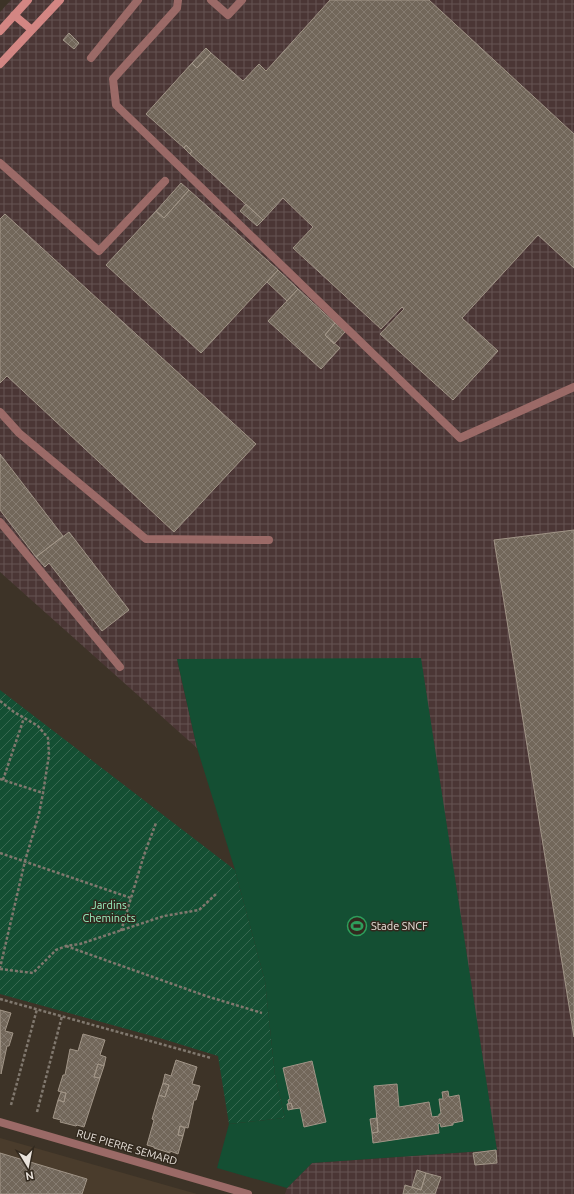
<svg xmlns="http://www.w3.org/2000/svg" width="574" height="1194" font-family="Ubuntu,sans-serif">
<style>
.industrial{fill:url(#industrial-grid)}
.built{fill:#4a3c2c}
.garden{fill:url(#garden-furrows)}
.pitch{fill:#144f33}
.building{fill:url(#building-cross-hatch);stroke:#a19587}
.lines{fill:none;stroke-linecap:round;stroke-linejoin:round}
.path{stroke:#80786e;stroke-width:2.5;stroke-dasharray:3 2;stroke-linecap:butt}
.lane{stroke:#9b6a67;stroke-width:8}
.street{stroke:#9b6a67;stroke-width:8}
.secondary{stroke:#d38683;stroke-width:8}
.labels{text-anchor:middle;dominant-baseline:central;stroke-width:3;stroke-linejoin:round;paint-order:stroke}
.park-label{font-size:11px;fill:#9af3c2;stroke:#32291e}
.poi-label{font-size:11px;fill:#e9e2db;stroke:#32291e;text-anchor:start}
.street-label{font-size:11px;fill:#e9e2db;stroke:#32291e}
</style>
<defs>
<pattern id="industrial-grid" width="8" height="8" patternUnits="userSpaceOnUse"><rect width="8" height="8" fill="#4b3635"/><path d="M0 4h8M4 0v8" fill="none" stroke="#655352"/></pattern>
<pattern id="garden-furrows" width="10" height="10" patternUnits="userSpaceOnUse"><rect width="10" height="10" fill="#144f33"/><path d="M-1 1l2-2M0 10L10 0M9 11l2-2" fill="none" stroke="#366850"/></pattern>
<pattern id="building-cross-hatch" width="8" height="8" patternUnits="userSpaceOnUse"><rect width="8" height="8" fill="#72675a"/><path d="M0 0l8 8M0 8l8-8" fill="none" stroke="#867c71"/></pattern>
</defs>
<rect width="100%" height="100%" fill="#3d3327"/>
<path class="industrial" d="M11,0H574V1194H285L287,1188L312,1163L497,1150L177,660L197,748L0,572V12Z"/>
<path class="built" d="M0,1138L197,1194H0Z"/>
<path class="garden" d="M0,690L235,870L265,981L275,1075L285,1118L229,1124L218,1056L163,1039L0,994Z"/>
<path class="pitch" d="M421,658L497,1150L312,1163L287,1188L217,1168L229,1124L285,1118L275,1075L265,981L235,870L197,748L177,659Z"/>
<path class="building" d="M330,0H429L574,134V268L538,235L462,318L498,351L453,400L380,334L404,309L402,307L381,329L293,248L313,227L283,198L263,220L190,154L192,151L186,145L184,148L146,114L192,63L197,68L211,53L243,81L259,64L266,71Z
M69,33L79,43L74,49L63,40Z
M206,48L211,53L197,68L192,63Z
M186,145L192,151L190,154L184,148Z
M181,183L189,190L164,218L156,211Z
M189,190L278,270L201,353L106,265L156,211L164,218Z
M246,204L263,220L257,226L240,211Z
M5,214L256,444L174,532L7,376L0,383V219Z
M278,270L298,289L287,301L267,282Z
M298,289L335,323L325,335L340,348L321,369L268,321Z
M335,323L345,332L334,344L325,335Z
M0,454L63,536L36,557L0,510Z
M574,530V1037L494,540Z
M69,532L129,610L102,631L49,563L45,567L36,557Z
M0,1010L11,1013L5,1031L13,1033L9,1046H7L1,1074Z
M83,1034L105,1040L100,1055L106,1057L104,1066L98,1064L94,1077L100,1078L84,1127L77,1125L76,1126L60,1122L61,1120L53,1118L58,1100L64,1102L66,1093L58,1091L63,1075H65L70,1049L78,1051Z
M176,1060L197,1067L192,1084L200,1086L196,1100H194L188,1128L180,1126L178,1135L183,1136L178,1154L170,1151V1153L154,1148V1147L147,1145L154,1120L152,1119L159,1095L165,1097L169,1085L163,1083L165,1074L171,1076Z
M312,1061L326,1122L304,1127L300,1108L293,1109L291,1103L289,1104L288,1100L290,1099L283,1068Z
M98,1064L104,1066L100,1078L94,1077Z
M163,1083L169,1085L165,1097L159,1095Z
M397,1084L399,1107L429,1102L432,1117L439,1116V1114H441L439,1099H443L442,1092L448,1091L449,1097L459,1095L463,1121L453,1123V1125L441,1127L440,1123L438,1124L439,1133L373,1143L372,1133L378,1132L374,1086Z
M61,1092L66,1093L64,1102L58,1100Z
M291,1103L293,1109L288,1110L287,1104Z
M377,1118L378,1132L372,1133L370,1119Z
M180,1126L185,1128L183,1136L178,1135Z
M496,1150L497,1163L475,1165L473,1153Z
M0,1153L87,1179L82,1194H0Z
M417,1170L426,1173L421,1190L412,1187Z
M426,1173L441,1177L435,1194H403L405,1185L421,1190Z"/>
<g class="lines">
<path class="path" d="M0,701L14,712L38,726L48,738L49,755L43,793L39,814L25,861L0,968
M0,779L43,793
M3,780L24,718
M0,853L131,898
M121,931L144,855L156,823
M66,946L206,996L262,1013
M0,969L33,973L56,950L66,946L80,944L164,916L199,910L216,894
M0,999L211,1058
M11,1105L37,1009
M37,1112L62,1016"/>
<path class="lane" d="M178,0L177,8L113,79L116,105L460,438L574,387
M211,0L228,15L242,0
M91,58L138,0
M0,163L99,251L165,181
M0,412L19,433L146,539L269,540
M0,522L120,667"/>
<path class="street" d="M0,1122L248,1194"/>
<path class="secondary" d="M14,15L32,30
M0,31L28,0
M0,64L60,0"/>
</g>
<defs>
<symbol id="stadium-ring" viewBox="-11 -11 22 22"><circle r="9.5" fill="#32291e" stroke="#2e9e5b" stroke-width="1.5"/><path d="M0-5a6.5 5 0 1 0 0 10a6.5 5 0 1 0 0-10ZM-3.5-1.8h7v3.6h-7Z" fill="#2e9e5b"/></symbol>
</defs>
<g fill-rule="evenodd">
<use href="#stadium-ring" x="346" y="915" width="22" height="22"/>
</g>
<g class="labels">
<g class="park-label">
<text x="109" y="905">Jardins<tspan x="109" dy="13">Cheminots</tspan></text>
</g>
<g class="poi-label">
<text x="371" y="926">Stade SNCF</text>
</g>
<g class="street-label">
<text transform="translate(127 1147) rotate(16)">RUE PIERRE SEMARD</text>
</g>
</g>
<g transform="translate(28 1166) rotate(170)" stroke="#32291e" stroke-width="3" paint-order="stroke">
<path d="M0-3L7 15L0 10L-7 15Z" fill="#e9e2db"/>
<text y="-6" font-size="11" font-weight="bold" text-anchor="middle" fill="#e9e2db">N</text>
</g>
</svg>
